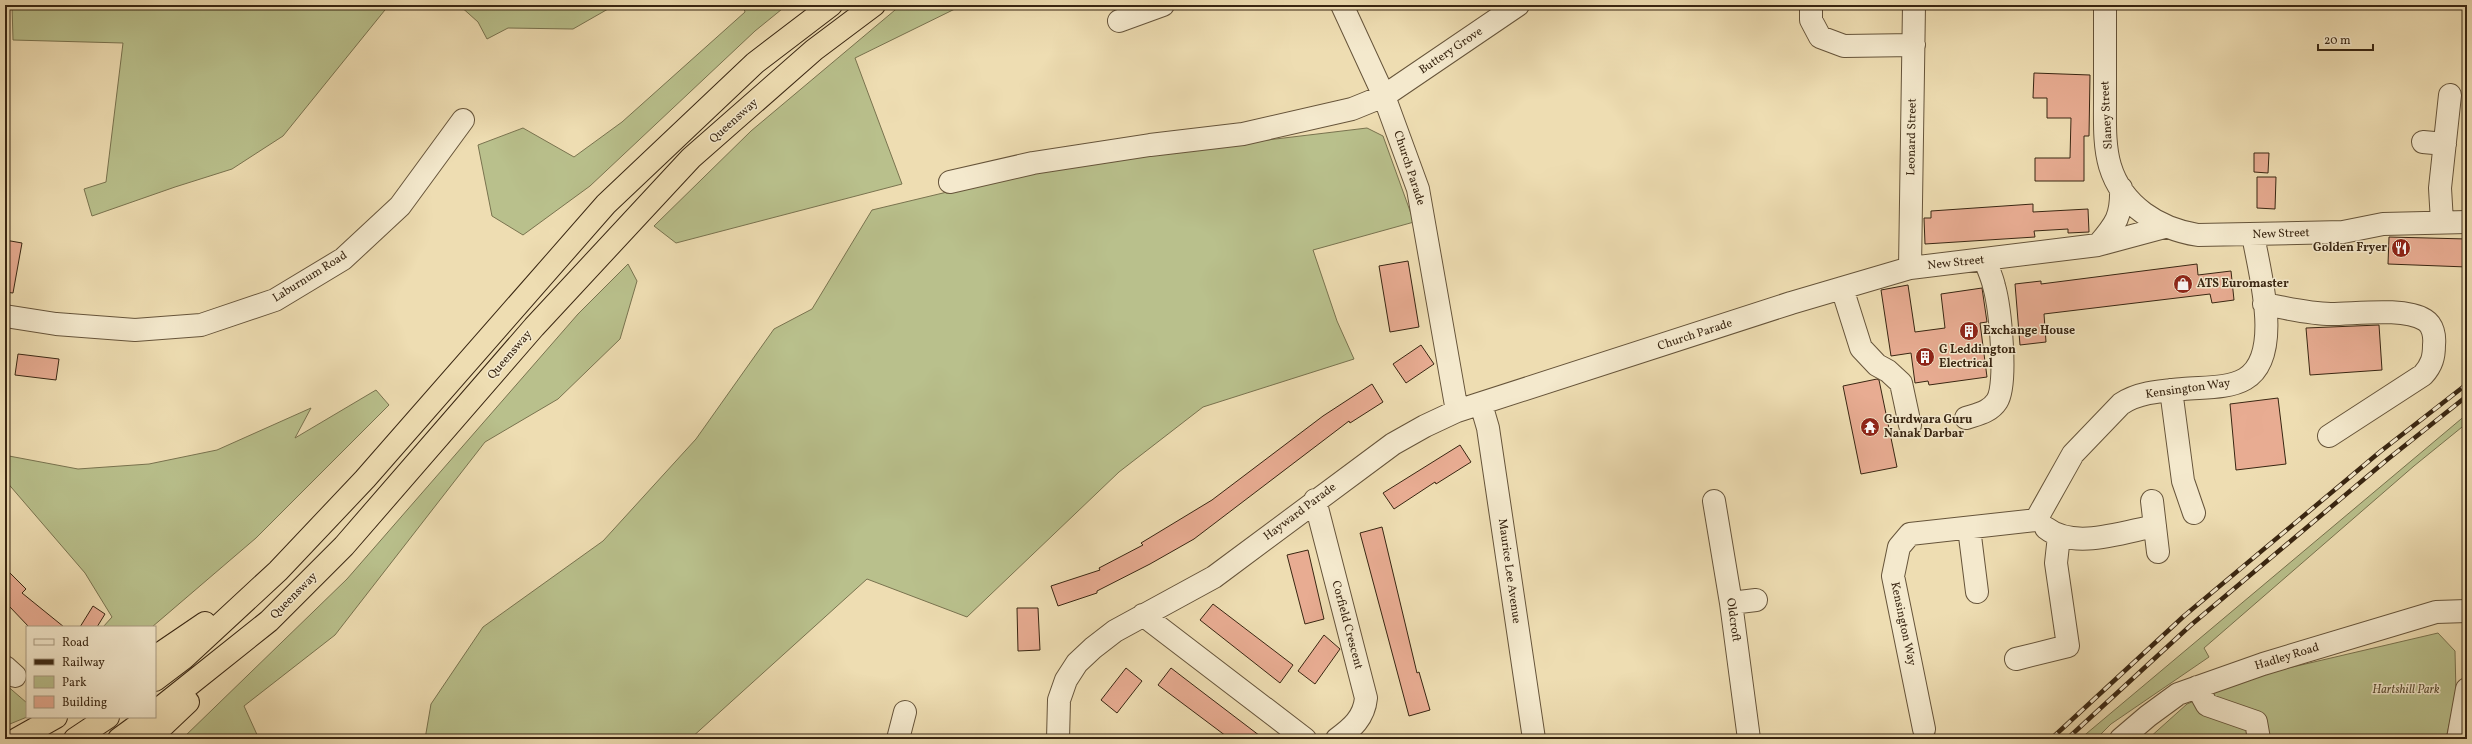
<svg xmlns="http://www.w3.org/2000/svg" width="2472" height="744" font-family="Vollkorn,serif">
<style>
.green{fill:#b9c08c;stroke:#79734f}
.building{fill:#e8ac92;stroke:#392612}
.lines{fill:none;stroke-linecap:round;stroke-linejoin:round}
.minor-casing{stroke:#66543a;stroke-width:24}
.highway-casing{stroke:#392612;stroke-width:24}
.minor{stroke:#f4e9cd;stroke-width:22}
.highway{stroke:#eeddb2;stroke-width:22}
.rail-casing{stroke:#392612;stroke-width:4.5}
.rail{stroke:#f4e9cd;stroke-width:3;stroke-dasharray:9;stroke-linecap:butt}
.labels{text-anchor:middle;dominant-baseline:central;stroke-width:3;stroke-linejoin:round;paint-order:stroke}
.street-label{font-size:12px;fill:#392612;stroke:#f4e9cd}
.poi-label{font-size:12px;font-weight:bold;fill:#392612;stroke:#f4e9cd;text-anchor:start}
.park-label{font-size:12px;font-style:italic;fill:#594c30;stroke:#f4e9cd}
</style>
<rect width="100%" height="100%" fill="#eeddb2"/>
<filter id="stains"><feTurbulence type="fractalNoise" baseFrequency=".005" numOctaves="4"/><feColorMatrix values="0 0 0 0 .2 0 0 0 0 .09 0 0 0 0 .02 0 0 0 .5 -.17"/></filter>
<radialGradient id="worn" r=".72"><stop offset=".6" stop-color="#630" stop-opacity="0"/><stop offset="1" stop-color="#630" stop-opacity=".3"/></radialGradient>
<path class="green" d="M12,5H389L283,136L232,169L175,187L92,216L84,189L106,182L123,43L13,40Z
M459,5H615L573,29L508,28L487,39L478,22Z
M743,5H787L755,31L590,186L523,235L492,216L478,145L523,128L574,157L622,122L745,12Z
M901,5H963L855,58L902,184L676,243L654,226L751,131Z
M1367,128L1383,136L1414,222L1313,250L1337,321L1354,359L1203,407L1119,472L967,617L867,579L690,739H425L431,704L483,627L603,541L696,439L774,329L812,309L872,210L1060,165Z
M628,264L637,281L620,339L558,399L485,442L335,635L244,706L259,739H182L347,579L578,314Z
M376,390L389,405L256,538L152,627H103L112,617L85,573L5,480V460L9,456L78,469L149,464L217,450L311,408L295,438Z
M2467,414V423L2414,466L2204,648L2209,657L2111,724L2096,739H2080Z
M2438,633L2455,651L2456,694L2446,739H2148L2187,704L2254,676Z
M5,684L27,703V717L5,726Z"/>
<path class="building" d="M2034,73L2090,75L2089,136H2084V181H2035V158H2070L2071,118H2047V98H2033Z
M2254,153H2269L2268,173L2254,172Z
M2257,177H2276L2275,209L2257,208Z
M2033,204V212L2088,209L2089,232L2068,233V229L2034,231L2035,237L1925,244L1924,218H1931V211Z
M2389,237L2467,239V267L2388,264Z
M5,240L22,243L13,293L5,292Z
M1408,261L1419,327L1390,332L1379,266Z
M2197,264L2198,275L2231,271L2234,300L2212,303L2210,294L2044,314L2046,342L2020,345L2015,284L2041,281V284Z
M1908,285L1915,332L1945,328L1941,294L1982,288L1987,322L1980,323L1987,377L1929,385L1928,381L1915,383L1911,353L1891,356L1881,290Z
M2379,325L2382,370L2310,375L2306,328Z
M1421,345L1434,364L1406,383L1393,364Z
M18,354L59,359L56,380L15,375Z
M1877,379L1879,380L1897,467L1861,474L1843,386Z
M1372,384L1383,402L1350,423L1349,421L1194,539L1150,564L1097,591V593L1058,606L1051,586L1100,570L1099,568L1143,545L1141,543L1212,500L1323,416Z
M2278,398L2286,464L2236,470L2230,404Z
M1460,445L1471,462L1436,484L1435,482L1394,509L1383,493Z
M1382,527L1417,673L1419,672L1430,710L1409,716L1360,533Z
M1308,550L1324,619L1305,624L1287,555Z
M5,568L26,589L22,593L64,627H29L9,606L5,609Z
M1213,604L1293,665L1280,683L1200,620Z
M93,606L105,614L97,627H80Z
M1017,608H1038L1040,650L1018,651Z
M1324,635L1340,649L1315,684L1298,671Z
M1126,668L1142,681L1117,713L1101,700Z
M1171,668L1201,691L1264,739H1230L1158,685Z"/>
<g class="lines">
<defs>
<path id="minor" d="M1342,5L1384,96L1418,189L1457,411
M1811,5V20L1820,37L1844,46L1914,45
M2105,5C2105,37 2105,70 2105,102C2105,122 2104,146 2110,166C2122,206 2159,229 2198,235L2343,232L2383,224L2467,222
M1119,21L1163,5
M2423,142L2445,144
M950,182L1033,163L1150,145L1243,134L1352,109L1384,96L1518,5
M2442,222L2440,188L2450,95
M2098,245C2116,224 2122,216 2121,188
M1910,268L1914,5
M1842,288L1861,348L1877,365L1888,371L1901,383L1910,425
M2264,304C2286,308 2309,314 2331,314C2356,314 2404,307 2425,320C2433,325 2435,336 2434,345C2434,357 2432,365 2423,375L2329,436
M5,316L56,324L135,330L201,325L275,300L343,259L400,206L463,120
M2171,390L2183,481L2194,513
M1481,404L1488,428L1534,739
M1966,418C1978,414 1990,412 1997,401C2008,384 2000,307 1994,286C1992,277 1988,269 1985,260
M1315,500L1366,698C1364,718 1352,728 1337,739
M1714,501L1731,603L1749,739
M2152,501L2158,552
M2036,520L2073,454L2121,404C2139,392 2162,391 2183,389C2202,387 2228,389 2245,379C2284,356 2259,271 2253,235
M1969,528L1977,592
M2046,528C2074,550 2123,532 2155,526
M1731,603L1756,600
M1143,615L1305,739
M2016,659L2068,646L2056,563L2059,536
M5,667L15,676
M2197,687L2207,705L2256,722L2259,739
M1924,729L1893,576L1899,547L1910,534L2036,520
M898,739L905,712
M1058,739L1059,700L1066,680L1077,663L1093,648L1115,631L1214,577L1393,444L1425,426L1457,411L1791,303L1910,268L2098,245L2165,227
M2121,739L2148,716L2178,694L2263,664L2436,612L2467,611
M2458,739L2467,689"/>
<path id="highway" d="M155,657L205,623
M155,680L184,658L278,571L365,479L606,204L755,63L831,5
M155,712L269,621L344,546L534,327L691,158L814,50L874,5
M17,739L56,717
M75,739L108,717
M119,739L149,717
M149,739L188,702"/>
</defs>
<use href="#minor" class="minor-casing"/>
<use href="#highway" class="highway-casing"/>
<use href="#minor" class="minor"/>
<use href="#highway" class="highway"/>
<defs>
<path id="rail" d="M2051,739L2184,616L2381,451L2467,384
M2067,739L2191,625L2388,459L2467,396"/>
</defs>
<use href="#rail" class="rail-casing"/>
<use href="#rail" class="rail"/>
</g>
<defs>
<symbol id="restaurant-disc" viewBox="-11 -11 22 22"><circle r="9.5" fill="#8f2418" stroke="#f4e9cd"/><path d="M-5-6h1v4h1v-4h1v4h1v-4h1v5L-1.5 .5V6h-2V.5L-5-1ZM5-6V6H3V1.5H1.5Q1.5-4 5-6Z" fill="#fff"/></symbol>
<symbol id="shop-disc" viewBox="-11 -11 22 22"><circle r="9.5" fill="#8f2418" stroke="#f4e9cd"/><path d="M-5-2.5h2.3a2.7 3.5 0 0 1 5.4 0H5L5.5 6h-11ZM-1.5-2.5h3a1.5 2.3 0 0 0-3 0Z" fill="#fff"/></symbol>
<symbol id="building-disc" viewBox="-11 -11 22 22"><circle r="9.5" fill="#8f2418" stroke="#f4e9cd"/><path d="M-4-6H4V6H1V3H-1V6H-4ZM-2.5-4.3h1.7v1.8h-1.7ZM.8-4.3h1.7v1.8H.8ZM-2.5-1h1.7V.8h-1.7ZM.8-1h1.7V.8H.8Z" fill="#fff"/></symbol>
<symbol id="temple-disc" viewBox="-11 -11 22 22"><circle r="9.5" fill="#8f2418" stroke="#f4e9cd"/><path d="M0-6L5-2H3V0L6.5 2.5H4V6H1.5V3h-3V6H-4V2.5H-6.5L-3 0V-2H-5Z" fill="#fff"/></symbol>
</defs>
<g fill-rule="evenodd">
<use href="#restaurant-disc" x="2390" y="237" width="22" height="22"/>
<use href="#shop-disc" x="2172" y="273" width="22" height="22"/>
<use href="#building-disc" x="1958" y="320" width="22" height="22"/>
<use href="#building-disc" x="1914" y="346" width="22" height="22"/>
<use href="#temple-disc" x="1859" y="416" width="22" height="22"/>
</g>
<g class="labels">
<g class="street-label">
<text transform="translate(1451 51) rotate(-34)">Buttery Grove</text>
<text transform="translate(2107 115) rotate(-93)">Slaney Street</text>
<text transform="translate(734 121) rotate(-42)">Queensway</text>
<text transform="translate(1912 137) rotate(-89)">Leonard Street</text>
<text transform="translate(1409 168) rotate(72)">Church Parade</text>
<text transform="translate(2281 234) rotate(-2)">New Street</text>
<text transform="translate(1956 263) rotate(-6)">New Street</text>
<text transform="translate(310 277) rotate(-32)">Laburnum Road</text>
<text transform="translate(1695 335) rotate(-18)">Church Parade</text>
<text transform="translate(510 355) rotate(-49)">Queensway</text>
<text transform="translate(2188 389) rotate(-8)">Kensington Way</text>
<text transform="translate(1300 512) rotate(-37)">Hayward Parade</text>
<text transform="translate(1509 571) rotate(82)">Maurice Lee Avenue</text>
<text transform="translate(294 596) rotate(-45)">Queensway</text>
<text transform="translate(1733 620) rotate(82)">Oldcroft</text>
<text transform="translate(1903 624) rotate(78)">Kensington Way</text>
<text transform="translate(1347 625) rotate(75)">Corfield Crescent</text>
<text transform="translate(2287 657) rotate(-17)">Hadley Road</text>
</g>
<g class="poi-label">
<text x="2387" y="248" text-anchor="end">Golden Fryer</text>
<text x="2197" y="284">ATS Euromaster</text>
<text x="1983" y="331">Exchange House</text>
<text x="1939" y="350">G Leddington<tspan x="1939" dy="14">Electrical</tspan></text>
<text x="1884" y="420">Gurdwara Guru<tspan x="1884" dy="14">Nanak Darbar</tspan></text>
</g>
<g class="park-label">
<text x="2406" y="690">Hartshill Park</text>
</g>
</g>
<rect width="2472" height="744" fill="none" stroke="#eeddb2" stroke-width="20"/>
<rect x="6" y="6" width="2460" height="732" fill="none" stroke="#392612" stroke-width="2"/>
<rect x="10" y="10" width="2452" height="724" fill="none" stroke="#392612"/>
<rect x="26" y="626" width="130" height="92" fill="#f4e9cd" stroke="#a99b82"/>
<rect x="34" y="639" width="20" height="6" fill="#f4e9cd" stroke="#a99b82"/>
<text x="62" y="646" font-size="12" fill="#392612">Road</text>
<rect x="34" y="659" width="20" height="6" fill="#392612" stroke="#a99b82"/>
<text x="62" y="666" font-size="12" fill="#392612">Railway</text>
<rect x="34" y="676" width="20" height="12" fill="#b9c08c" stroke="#a99b82"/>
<text x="62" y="686" font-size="12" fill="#392612">Park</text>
<rect x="34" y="696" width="20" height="12" fill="#e8ac92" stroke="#a99b82"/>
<text x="62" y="706" font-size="12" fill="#392612">Building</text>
<path d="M2318 44v6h55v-6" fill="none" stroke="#392612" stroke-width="2"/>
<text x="2324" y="44" font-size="12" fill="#392612" stroke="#f4e9cd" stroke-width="3" paint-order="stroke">20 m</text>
<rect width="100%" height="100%" filter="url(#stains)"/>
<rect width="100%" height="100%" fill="url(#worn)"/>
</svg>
